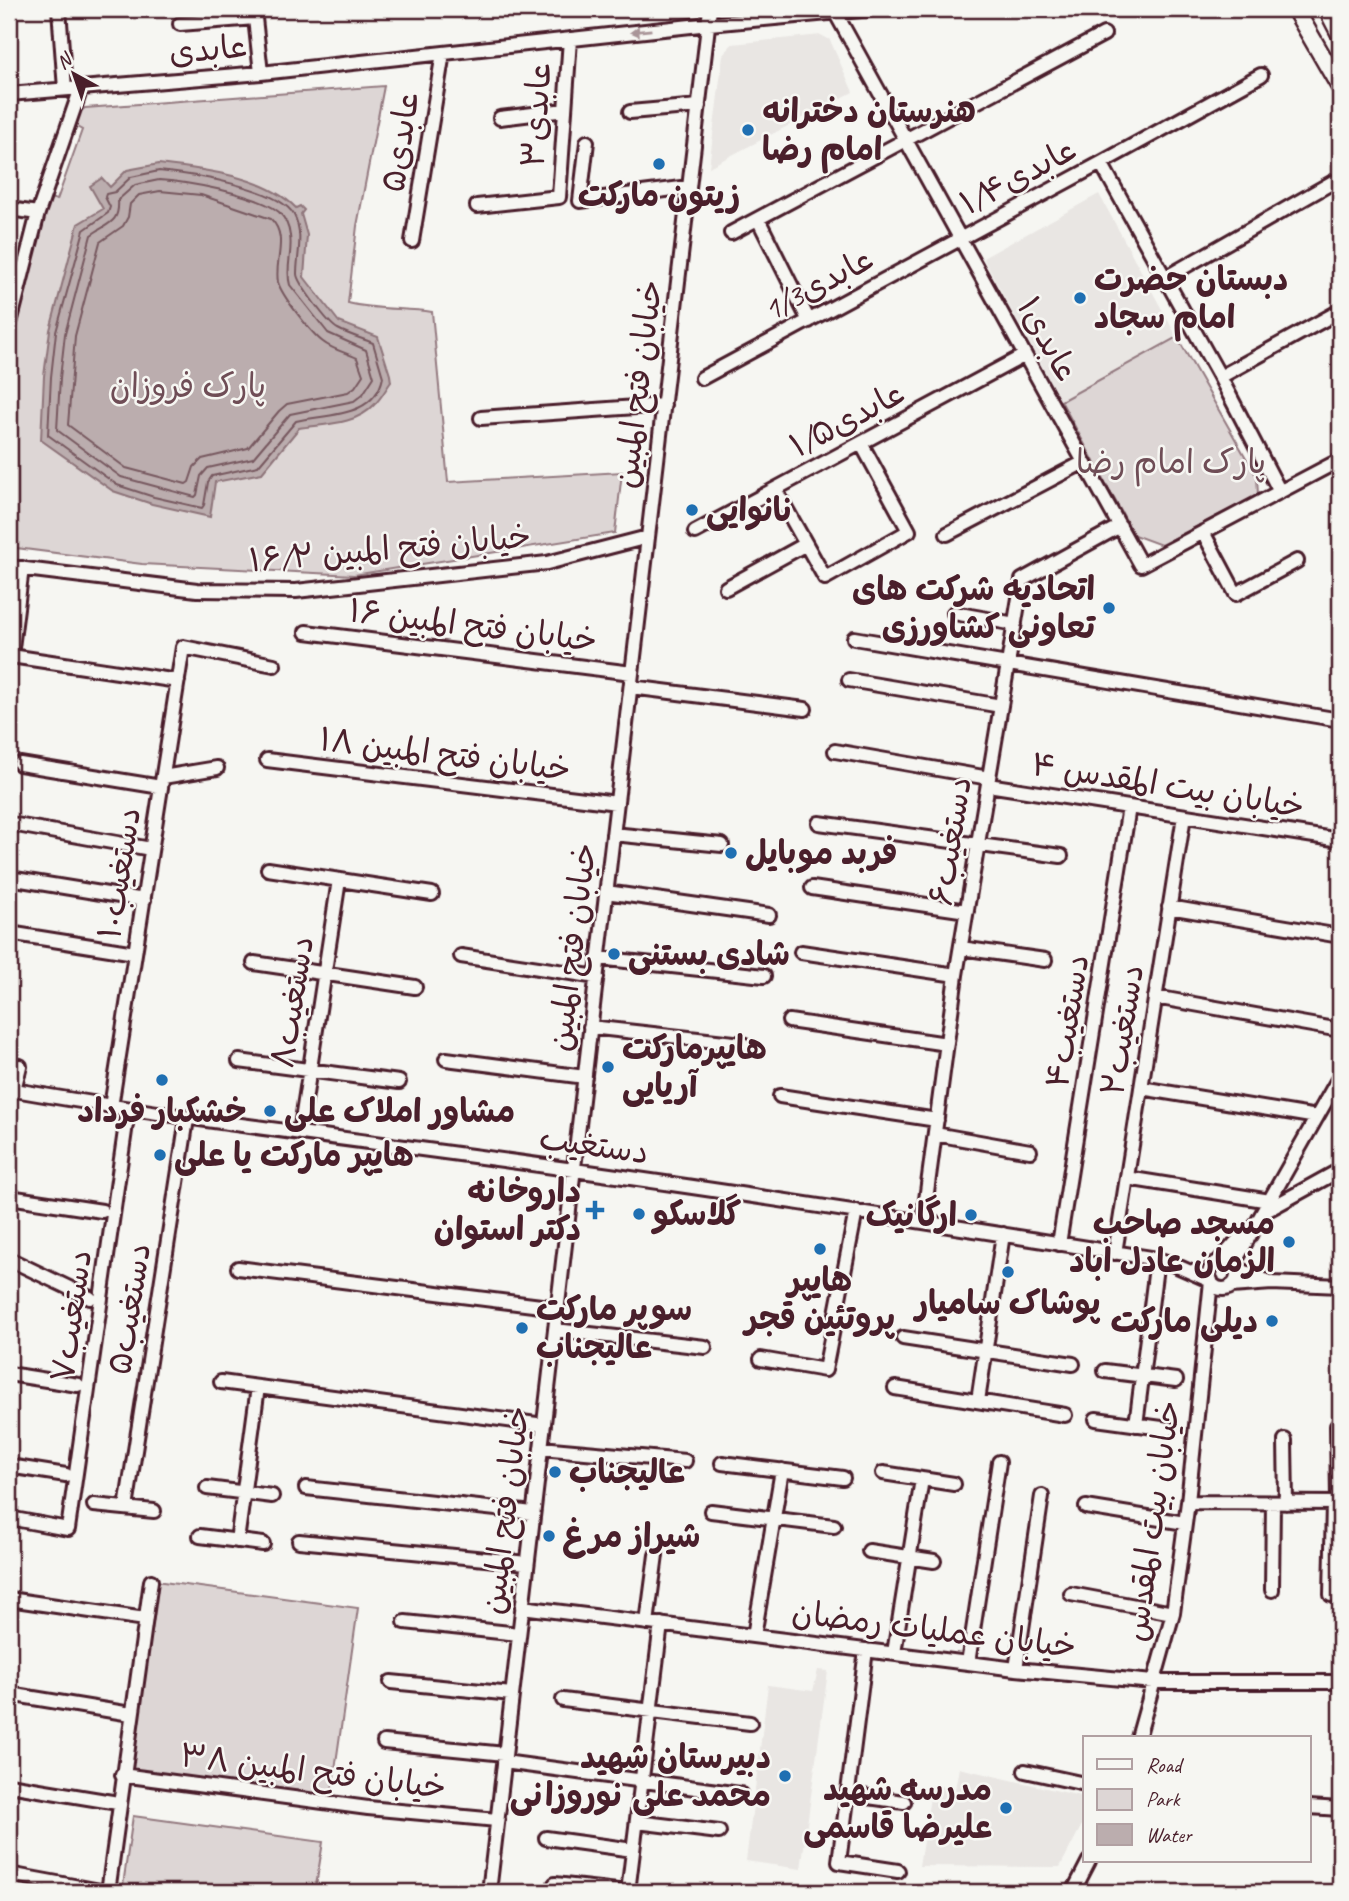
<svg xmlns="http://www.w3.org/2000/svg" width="1349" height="1901" font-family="Caveat,'Playpen Sans Arabic',sans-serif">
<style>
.built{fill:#e9e6e3}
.green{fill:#ddd6d5;stroke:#947a80;stroke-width:2}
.water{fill:#bbadae;stroke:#8e747a;stroke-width:2}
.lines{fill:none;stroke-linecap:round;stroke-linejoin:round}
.shore{stroke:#77585f;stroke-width:2}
.minor-casing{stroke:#4a1f2b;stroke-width:18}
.major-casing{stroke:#4a1f2b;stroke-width:21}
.minor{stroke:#f6f6f2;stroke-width:12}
.major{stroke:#f6f6f2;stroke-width:16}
.oneway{fill:#a99598}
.poi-dot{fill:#1f6fb2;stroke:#f6f6f2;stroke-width:2.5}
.labels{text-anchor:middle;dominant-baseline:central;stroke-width:5;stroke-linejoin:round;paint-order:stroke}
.street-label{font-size:33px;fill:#4a1f2b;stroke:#f6f6f2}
.poi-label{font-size:33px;font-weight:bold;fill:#4a1f2b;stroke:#f6f6f2;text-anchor:start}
.park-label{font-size:33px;fill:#6f4d56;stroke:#f6f6f2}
</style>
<rect width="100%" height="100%" fill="#f6f6f2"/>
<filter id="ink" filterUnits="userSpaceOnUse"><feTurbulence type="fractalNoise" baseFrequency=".0143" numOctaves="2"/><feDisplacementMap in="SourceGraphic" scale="14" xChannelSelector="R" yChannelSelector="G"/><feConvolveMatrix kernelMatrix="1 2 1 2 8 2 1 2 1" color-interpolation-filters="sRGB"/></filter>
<g filter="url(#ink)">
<path class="built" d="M821,35L830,40L853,92L709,167L723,55L732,44Z
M1099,194L1177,337L1061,401L983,258Z
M818,1670L828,1671L801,1869L746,1861L768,1685L813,1691Z
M959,1768L1085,1797V1819L1060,1867L919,1866L932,1785L955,1789Z"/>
<path class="green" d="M384,86L357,226L348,303C376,310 404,308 432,312L448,482L622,472L615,533L354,575L142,564L9,547V350L47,197L57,200L82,130L73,125L77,114L85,108Z
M1177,337L1257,477L1258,495L1161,545L1134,535L1061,401Z
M148,1580L358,1608L331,1798L128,1770Z
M133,1816L323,1842L315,1892H122Z"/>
<path class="water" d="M159,164C202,169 265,176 296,208L300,206L304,210L301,214L307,235L304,277L339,322L378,337L390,375L391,382C385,390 381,399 374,405C356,425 324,424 299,428L262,473L215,482L210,517L152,504L113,491L41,440L44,376L50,330L78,224L103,209L90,186L102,178L110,187L127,170Z"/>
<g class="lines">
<path class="shore" d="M159,171C189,174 279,187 294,215C304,234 297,255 297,274C297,282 329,325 338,329C349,335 361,338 373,343L383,377C375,418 327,414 296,421L258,466L212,476L208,482L204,505L202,508L154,497L117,485L48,435L51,377L56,332L84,230L108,213L110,207L105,197L106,194L115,192L131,177Z
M159,180C188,182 257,194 279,212C286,219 289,227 290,236C293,252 285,269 290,285L328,333L366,350L374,377L363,394L354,401L290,414L253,458L208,468L201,476L197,495L195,497L121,477L57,430L60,378L65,334L91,235C107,223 120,224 118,200L135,185Z
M160,191L201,195L271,219C289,237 274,260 278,282C281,295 312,334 323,342C333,350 347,353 357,358L363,375L355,387L348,392L287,404L279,411L248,448L202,459L194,467L189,482L186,484L126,468L68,425L75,336L100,242L123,226L128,217L130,204L139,195Z"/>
<defs>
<path id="minor" d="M59,9L65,89
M254,9L261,73
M835,12L1141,565L1340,460
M180,24L255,18
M9,94L261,73L709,24L872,9
M630,112L699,106
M500,118L565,110
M587,142L580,201L689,187
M1101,163L1220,377L1280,492
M477,206L559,197L570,39
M9,209L38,213
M758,219L809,321
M731,233L1104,34
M412,241L443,53
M1165,278L1333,182
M9,327L38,213L81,88
M1220,377L1340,311
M702,378L1101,163L1261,75
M481,418L664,405
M775,489L825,578L909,531L861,443
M695,532L1025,355
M1203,532L1236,594L1297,561
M947,534L1084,462
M9,567L197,590L296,591L547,563L648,537
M22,568L11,656L178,681
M726,588L806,544
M954,613L1015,624
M306,632L632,673
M854,638L1340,720
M849,680L1001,706
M631,687L805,709
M835,751L989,778
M267,760L617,803
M20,764L161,787
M163,777L217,768
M988,785L1340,840
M819,823L1061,856
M11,824L151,849
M613,834L722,845
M268,869L432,894
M9,878L144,900
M812,888L967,911
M606,892L769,915
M1169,907L1340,936
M9,933L135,953
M961,948L1045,960
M801,952L956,975
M461,956L597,977
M598,958L764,976
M254,963L415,987
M1155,997L1340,1030
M789,1021L947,1044
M590,1027L743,1044
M446,1059L585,1077
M239,1061L399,1082
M1141,1088L1317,1117
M9,1089C196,1122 386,1143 574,1170C769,1197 963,1228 1157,1259L1170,1263L1211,1281L1188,1502L1173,1613L1138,1738
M14,1090L20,1066
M780,1096L937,1120
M111,1107L183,647L274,665
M300,1133L339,880
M935,1134L1030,1151
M1127,1178L1270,1201
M9,1197L102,1211
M1264,1212L1340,1170
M923,1222L956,975L1022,580L1120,526
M1059,1244L1129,807
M1115,1253L1184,816
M9,1259L90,1298
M1219,1261L1247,1230
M1209 1275a14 14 0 1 1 28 0a14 14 0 1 1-28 0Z
M238,1268L557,1308
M1272,1283L1247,1273L1233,1265L1340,1076
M1231,1286L1272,1283L1340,1286
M555,1330L705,1347
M903,1338L1073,1364
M761,1359L825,1370L856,1211
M1105,1371L1176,1380
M9,1374L78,1385
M221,1382L544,1425
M895,1388L1065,1415
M978,1401L1003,1234
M1096,1419L1169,1429
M1136,1425L1157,1259
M1337,1426L1338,1503
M1285,1440L1286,1503
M541,1448L685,1461
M722,1463L843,1478
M9,1466L66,1475
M883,1473L954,1484
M207,1488L272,1496
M306,1488L533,1513
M1188,1502L1340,1503
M94,1505L154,1511
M1086,1507L1185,1523
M126,1508L187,1119
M711,1511L834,1526
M9,1518L68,1529L128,1110
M200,1536L263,1544
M237,1541L258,1387
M299,1541L527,1563
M869,1551L934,1561
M1272,1590L1273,1503
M1071,1594L1173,1613
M1331,1595L1333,1503
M9,1599L145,1619
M522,1607L1016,1669L1153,1682H1340
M405,1622L519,1634
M647,1623L656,1555
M754,1636L782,1470
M866,1650L839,1862L898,1871
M894,1653L922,1479
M968,1663L999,1462
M1016,1669L1042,1496
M391,1682L512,1694
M9,1694L131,1714
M563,1700L750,1723
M384,1742L505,1754
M504,1762L740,1794
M1025,1771L1085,1784
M122,1775L368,1808L497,1820
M9,1785L118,1803
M847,1794L904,1802
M1309,1807L1340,1809
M637,1822L719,1832
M546,1838L633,1850
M9,1874L106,1892
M555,1884L626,1892
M108,1892L151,1581
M489,1892L710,9
M628,1892L661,1624
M1073,1892L1089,1861"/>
<path id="major" d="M1295,9L1340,87
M1327,9L1340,34"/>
</defs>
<use href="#minor" class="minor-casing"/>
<use href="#major" class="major-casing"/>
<use href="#minor" class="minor"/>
<use href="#major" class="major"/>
</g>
<defs><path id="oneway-solid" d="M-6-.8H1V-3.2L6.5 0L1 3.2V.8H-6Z" transform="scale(1.75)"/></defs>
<use class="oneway" href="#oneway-solid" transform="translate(641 31) rotate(174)"/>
</g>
<g class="poi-dot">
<circle cx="748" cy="130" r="7"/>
<circle cx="659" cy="164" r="7"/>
<circle cx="1080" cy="298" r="7"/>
<circle cx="692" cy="510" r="7"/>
<circle cx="1109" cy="608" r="7"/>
<circle cx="731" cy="853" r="7"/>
<circle cx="614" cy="954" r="7"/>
<circle cx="608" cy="1067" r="7"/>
<circle cx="162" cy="1080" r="7"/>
<circle cx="270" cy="1111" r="7"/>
<circle cx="160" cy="1155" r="7"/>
<path d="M591.5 1199.5h7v7h7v7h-7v7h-7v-7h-7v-7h7z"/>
<circle cx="639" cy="1214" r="7"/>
<circle cx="971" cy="1215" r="7"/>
<circle cx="1289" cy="1242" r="7"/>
<circle cx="820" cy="1249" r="7"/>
<circle cx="1008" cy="1272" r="7"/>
<circle cx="1272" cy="1321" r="7"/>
<circle cx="522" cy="1328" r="7"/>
<circle cx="555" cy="1472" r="7"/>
<circle cx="549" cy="1536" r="7"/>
<circle cx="785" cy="1776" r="7"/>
<circle cx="1006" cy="1808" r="7"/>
</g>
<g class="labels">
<g class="street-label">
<text transform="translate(208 49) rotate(-5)">عابدی</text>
<text transform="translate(536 115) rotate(-86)">عابدی۳</text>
<text transform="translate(400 142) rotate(-81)">عابدی۵</text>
<text transform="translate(1018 176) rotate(-28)">عابدی۱/۴</text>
<text transform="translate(818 284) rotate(-28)">عابدی1/3</text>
<text transform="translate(1048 339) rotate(61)">۱عابدی</text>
<text transform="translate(638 384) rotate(-83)">خیابان فتح المبین</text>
<text transform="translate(847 419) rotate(-28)">عابدی۱/۵</text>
<text transform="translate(390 548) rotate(-5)">خیابان فتح المبین ۱۶/۲</text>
<text transform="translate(473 625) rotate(7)">خیابان فتح المبین ۱۶</text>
<text transform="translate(445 754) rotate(7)">خیابان فتح المبین ۱۸</text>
<text transform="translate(1168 785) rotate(9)">خیابان بیت المقدس ۴</text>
<text transform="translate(950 841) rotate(-81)">دستغیب۶</text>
<text transform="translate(119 873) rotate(-81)">دستغیب۱۰</text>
<text transform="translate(572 947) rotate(-83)">خیابان فتح المبین</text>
<text transform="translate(292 1002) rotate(-81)">دستغیب۸</text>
<text transform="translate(1067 1021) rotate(-81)">دستغیب۴</text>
<text transform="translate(1122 1030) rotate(-81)">۲دستغیب</text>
<text transform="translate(594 1145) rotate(8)">دستغیب</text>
<text transform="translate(129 1309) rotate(-81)">دستغیب۵</text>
<text transform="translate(71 1316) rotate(-82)">دستغیب۷</text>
<text transform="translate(505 1510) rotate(-83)">خیابان فتح المبین</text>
<text transform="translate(1152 1521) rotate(-82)">خیابان بیت المقدس</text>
<text transform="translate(934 1629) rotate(7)">خیابان عملیات رمضان</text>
<text transform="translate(313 1771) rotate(7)">خیابان فتح المبین ۳۸</text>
</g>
<g class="poi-label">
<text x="762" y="111">هنرستان دخترانه<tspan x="762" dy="38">امام رضا</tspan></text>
<text x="659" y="195" text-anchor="middle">زیتون مارکت</text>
<text x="1094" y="279">دبستان حضرت<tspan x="1094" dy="38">امام سجاد</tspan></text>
<text x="706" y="510">نانوایی</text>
<text x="1095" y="589" text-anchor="end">اتحادیه شرکت های<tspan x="1095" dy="38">تعاونی کشاورزی</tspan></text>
<text x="745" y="853">فربد موبایل</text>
<text x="628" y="954">شادی بستنی</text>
<text x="622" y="1048">هایپرمارکت<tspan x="622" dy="38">آریایی</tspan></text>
<text x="162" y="1111" text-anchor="middle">خشکبار فرداد</text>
<text x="284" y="1111">مشاور املاک علی</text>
<text x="174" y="1155">هایپر مارکت یا علی</text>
<text x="581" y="1191" text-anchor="end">داروخانه<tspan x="581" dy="38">دکتر استوان</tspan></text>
<text x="653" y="1214">گلاسکو</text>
<text x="957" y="1215" text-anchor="end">ارگانیک</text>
<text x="1275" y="1223" text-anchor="end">مسجد صاحب<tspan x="1275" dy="38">الزمان عادل اباد</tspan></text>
<text x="820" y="1280" text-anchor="middle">هایپر<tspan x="820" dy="38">پروتئین قجر</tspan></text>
<text x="1008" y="1303" text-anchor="middle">پوشاک سامیار</text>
<text x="536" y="1309">سوپر مارکت<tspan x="536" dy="38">عالیجناب</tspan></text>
<text x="1258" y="1321" text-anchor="end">دیلی مارکت</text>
<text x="569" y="1472">عالیجناب</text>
<text x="563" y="1536">شیراز مرغ</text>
<text x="771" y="1757" text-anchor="end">دبیرستان شهید<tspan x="771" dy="38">محمد علی نوروزانی</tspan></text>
<text x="992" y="1789" text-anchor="end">مدرسه شهید<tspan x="992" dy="38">علیرضا قاسمی</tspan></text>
</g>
<g class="park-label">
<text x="188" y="386">پارک فروزان</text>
<text x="1171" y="462">پارک امام رضا</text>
</g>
</g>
<rect width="1349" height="1901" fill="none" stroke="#f6f6f2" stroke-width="35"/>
<rect x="18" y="18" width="1314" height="1866" fill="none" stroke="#4a1f2b" stroke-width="2.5" filter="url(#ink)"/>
<rect x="1083" y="1736" width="228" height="126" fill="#f6f6f2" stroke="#b1a0a2" stroke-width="2"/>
<rect x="1097" y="1759" width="35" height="10" fill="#f6f6f2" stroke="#b1a0a2" stroke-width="2"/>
<text x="1146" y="1772" font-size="21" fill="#4a1f2b">Road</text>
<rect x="1097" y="1789" width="35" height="21" fill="#ddd6d5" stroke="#b1a0a2" stroke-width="2"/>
<text x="1146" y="1806" font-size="21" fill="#4a1f2b">Park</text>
<rect x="1097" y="1824" width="35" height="21" fill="#bbadae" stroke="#b1a0a2" stroke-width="2"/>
<text x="1146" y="1842" font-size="21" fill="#4a1f2b">Water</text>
<g transform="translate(74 74) rotate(320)" stroke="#f6f6f2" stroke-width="5" paint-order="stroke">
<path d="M0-5L12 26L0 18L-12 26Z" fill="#4a1f2b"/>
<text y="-10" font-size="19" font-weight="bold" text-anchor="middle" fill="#4a1f2b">N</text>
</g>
</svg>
